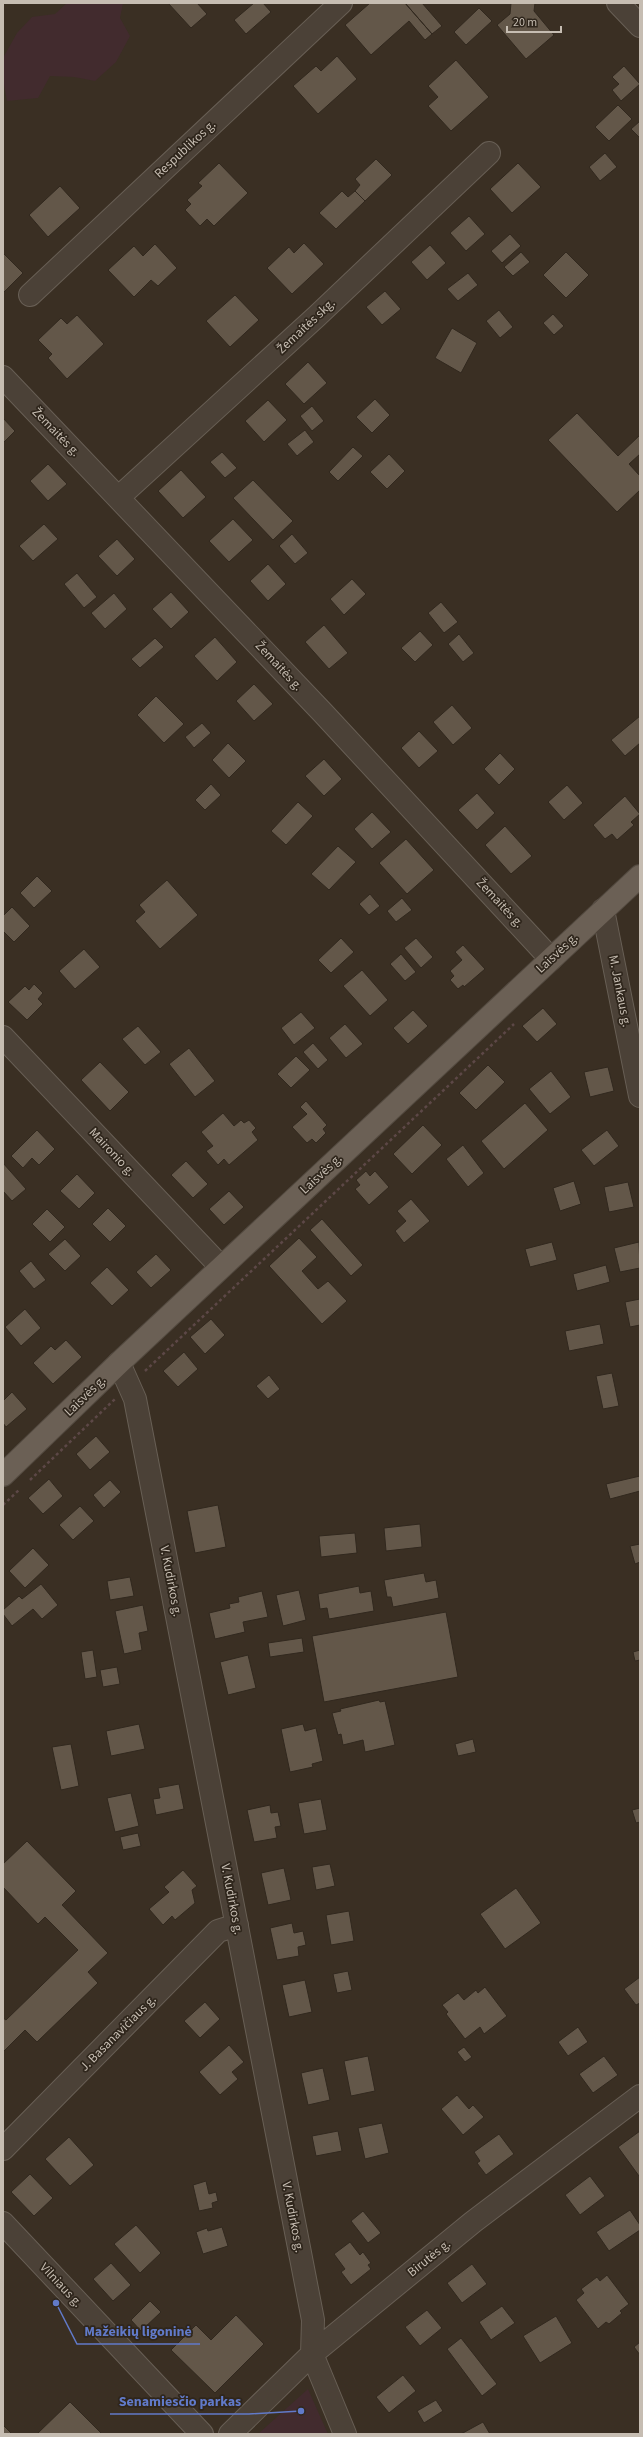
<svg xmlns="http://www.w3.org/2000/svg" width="643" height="2437" font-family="'Source Sans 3',sans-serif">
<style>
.green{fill:#422b2e}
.building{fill:#635749;stroke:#31281e}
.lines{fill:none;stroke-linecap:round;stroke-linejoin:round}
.minor-casing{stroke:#685f55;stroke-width:24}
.major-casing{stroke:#534a40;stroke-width:24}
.path{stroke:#5d4847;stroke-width:2.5;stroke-dasharray:3 3;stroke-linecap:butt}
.minor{stroke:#4b4137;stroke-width:22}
.major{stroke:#6b6055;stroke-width:22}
.labels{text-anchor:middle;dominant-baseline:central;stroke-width:3.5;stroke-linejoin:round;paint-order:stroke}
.street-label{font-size:13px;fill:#c6bdb2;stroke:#2f261c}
.leader{fill:none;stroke:#617ac9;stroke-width:1.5}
.callout-dot{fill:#617ac9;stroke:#2f261c;stroke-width:1.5}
.callout-label{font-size:14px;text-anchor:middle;font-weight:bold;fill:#617ac9;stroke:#2f261c;stroke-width:3.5;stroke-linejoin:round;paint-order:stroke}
</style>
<rect width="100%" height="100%" fill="#3a2f23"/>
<path class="green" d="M67,3H123L120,18L130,36L116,62L95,81L74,77L50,76L38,98L7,101L3,79V58L17,33L32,17L55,14Z
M308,2389L328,2434H258Z"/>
<path class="building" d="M168,3H197L207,14L191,28Z
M254,3H263L271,12L246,34L234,20Z
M370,3H405L432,34L425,40L409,21L371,55L345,25Z
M405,3H422L442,26L432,34Z
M511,3H535L534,11L554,35L526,59L497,25L510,14Z
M479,8L492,21L466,45L454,32Z
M337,56L357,79L318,114L293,86L316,66L321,71Z
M456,60L489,97L451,131L428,106L438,97L428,86Z
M624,66L640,84L621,101L612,90L619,84L612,77Z
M618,105L632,119L609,141L595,127Z
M640,121V138L631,129Z
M605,153L617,167L600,181L589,167Z
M376,159L392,175L365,201L355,191L360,185L355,179Z
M219,163L248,193L214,226L207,219L200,226L185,210L191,204L187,200L202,186L198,183Z
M518,163L541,187L512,213L490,189Z
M60,186L80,208L48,237L29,215Z
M342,191L348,197L355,191L365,201L336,229L319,213Z
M469,216L485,234L466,251L450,233Z
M510,234L521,246L502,263L491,251Z
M304,243L324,264L292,294L267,268L289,247L294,253Z
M155,244L177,268L158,286L151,280L134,297L108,270L134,246L143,256Z
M430,245L446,263L427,280L411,262Z
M521,252L530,262L513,276L504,267Z
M566,252L589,275L566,298L543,275Z
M3,253L23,273L3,293Z
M468,273L478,285L458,301L447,289Z
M385,291L401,309L382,325L366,307Z
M235,295L259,320L230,347L206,321Z
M499,310L513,327L500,338L486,321Z
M553,314L564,326L554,335L543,323Z
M77,315L104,344L67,379L48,358L52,354L38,340L61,318L67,324Z
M452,328L477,343L461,373L435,358Z
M308,362L327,383L304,404L285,384Z
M375,399L390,415L372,433L356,417Z
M268,400L287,420L264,442L245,421Z
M312,406L324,421L312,431L300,416Z
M577,413L618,456L640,435V454L629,464L640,476V490L617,512L548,440Z
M3,418L15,431L3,443Z
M305,430L314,442L297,456L287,444Z
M353,447L363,456L338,481L329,472Z
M222,452L237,468L225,478L210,462Z
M389,454L405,471L387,489L370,472Z
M48,464L67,484L48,501L30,481Z
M181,470L206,497L183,518L158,491Z
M253,480L293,521L273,540L233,498Z
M233,519L253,540L229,562L209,541Z
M44,524L58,539L33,561L19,546Z
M292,534L308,553L295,564L279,546Z
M117,539L135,559L117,576L98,556Z
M268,564L286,584L268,601L250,581Z
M77,573L97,597L84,608L64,584Z
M352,579L366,594L344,615L330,599Z
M171,592L189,612L171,629L152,609Z
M114,593L127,609L105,629L91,613Z
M441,602L458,622L444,633L428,613Z
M324,625L348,653L329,669L305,642Z
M420,631L433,645L415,662L401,648Z
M459,634L474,653L463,662L448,644Z
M215,637L237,662L217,681L194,656Z
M155,638L164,647L140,668L131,659Z
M254,684L273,704L254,721L236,701Z
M156,696L184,724L164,743L137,715Z
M452,705L472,728L453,745L433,722Z
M640,716V743L625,756L611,740Z
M202,723L211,733L194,748L185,737Z
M419,731L438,751L419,768L401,748Z
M228,743L246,761L229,778L212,760Z
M500,753L515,769L499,785L484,769Z
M324,759L342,779L324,796L305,776Z
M211,784L221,795L205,810L195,800Z
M567,785L583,803L564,820L548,802Z
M477,793L495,813L477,830L458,810Z
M625,796L640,814L631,822L634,825L617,840L612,834L605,839L593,825Z
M298,802L313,816L286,845L271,831Z
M372,812L391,832L372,849L354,829Z
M505,826L532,856L511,874L485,845Z
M406,839L434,870L407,894L379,863Z
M338,846L356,862L329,890L311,874Z
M37,876L52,891L34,908L20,893Z
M167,880L198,915L160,949L135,921L145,912L139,905Z
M370,894L380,906L369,915L359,904Z
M402,898L412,910L396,922L387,911Z
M12,907L30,926L14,942L3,931V916Z
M341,938L354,952L331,973L318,960Z
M416,938L433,957L421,968L404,948Z
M463,945L485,969L464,987L463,985L458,989L450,980L454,976L450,971L462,960L455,952Z
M84,949L100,967L75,989L59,971Z
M401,954L416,972L405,981L390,964Z
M362,970L388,1000L370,1016L343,986Z
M34,984L43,993L38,999L43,1004L27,1020L8,1002L25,986L29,990Z
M543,1008L557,1024L537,1042L522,1026Z
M413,1010L428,1026L408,1044L393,1028Z
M301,1012L315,1028L294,1045L281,1028Z
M345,1024L363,1044L346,1058L329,1038Z
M138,1026L161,1052L145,1065L122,1039Z
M313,1043L328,1060L318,1069L303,1052Z
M189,1048L215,1081L195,1097L169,1064Z
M296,1056L310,1070L291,1088L277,1074Z
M100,1062L129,1092L110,1111L81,1080Z
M488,1065L505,1082L476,1110L459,1093Z
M608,1067L614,1091L590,1097L584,1072Z
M551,1071L571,1097L550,1114L529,1089Z
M306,1101L327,1125L323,1129L326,1133L316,1143L312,1139L307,1143L292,1127L307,1114L300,1107Z
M525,1103L548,1130L504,1169L481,1141Z
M223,1113L234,1126L241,1120L244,1123L249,1120L256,1128L252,1132L258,1140L229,1165L224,1159L218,1165L206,1151L213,1146L201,1132Z
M423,1125L442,1145L412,1174L393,1154Z
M37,1130L55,1149L39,1165L32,1158L23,1168L11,1156Z
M607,1130L619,1146L594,1166L581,1150Z
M463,1145L484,1173L468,1187L446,1159Z
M186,1161L208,1184L193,1198L171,1175Z
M3,1163L26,1189L12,1201L3,1191Z
M366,1171L370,1176L375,1171L389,1187L369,1205L355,1189L360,1185L356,1180Z
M77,1174L95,1193L79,1209L60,1191Z
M574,1181L581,1204L560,1211L553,1188Z
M628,1182L634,1207L609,1212L604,1187Z
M229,1191L244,1207L224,1225L209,1209Z
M411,1199L430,1221L404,1243L395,1231L406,1221L397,1211Z
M108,1208L126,1226L110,1242L92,1224Z
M47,1209L65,1227L50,1242L32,1224Z
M322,1219L363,1265L351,1276L310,1230Z
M299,1238L317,1257L302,1271L318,1289L328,1281L347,1301L322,1324L269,1266Z
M65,1239L81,1256L65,1271L48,1254Z
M552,1242L557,1260L530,1267L525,1249Z
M639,1242L640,1268L620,1272L614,1248Z
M156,1254L171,1270L151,1288L136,1272Z
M31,1261L46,1280L34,1289L19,1271Z
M606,1265L610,1282L577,1291L573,1274Z
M107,1267L129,1290L112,1306L90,1283Z
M640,1299V1325L630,1327L625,1302Z
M25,1309L41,1328L21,1346L5,1327Z
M211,1319L225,1335L205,1354L190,1337Z
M600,1324L604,1344L569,1351L565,1331Z
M66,1340L82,1357L53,1384L33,1363L51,1346L55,1350Z
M184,1352L198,1369L178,1387L163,1371Z
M612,1373L619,1406L603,1409L596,1376Z
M269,1375L280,1389L268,1399L256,1386Z
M12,1392L27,1409L6,1427L3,1423V1401Z
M96,1436L110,1452L90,1470L76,1454Z
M640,1476V1491L610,1499L606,1484Z
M49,1479L63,1496L43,1514L28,1498Z
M110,1480L121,1492L104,1508L93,1495Z
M218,1505L226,1547L195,1553L187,1511Z
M80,1506L94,1521L73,1540L59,1525Z
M420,1524L422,1547L386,1551L384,1528Z
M355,1533L357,1553L321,1557L319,1536Z
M640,1544V1562L635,1564L630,1546Z
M33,1548L49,1565L25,1588L9,1571Z
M424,1573L426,1582L436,1580L439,1598L393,1607L391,1597H387L384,1580Z
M130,1577L134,1596L110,1600L107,1581Z
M41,1584L58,1605L42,1619L33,1609L12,1626L3,1614V1610L19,1596L22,1599Z
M359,1586L360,1593L371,1591L374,1611L329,1619L327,1608L320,1609L318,1594Z
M299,1590L306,1620L283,1626L276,1595Z
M262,1591L268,1617L243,1622L245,1632L215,1639L209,1613L230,1608L229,1604L239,1602L238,1597Z
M143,1605L148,1631L139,1633L142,1650L124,1654L115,1611Z
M446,1612L458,1677L324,1702L312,1636Z
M302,1638L304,1652L270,1657L268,1643Z
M93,1650L97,1677L85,1679L81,1652Z
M640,1650V1660L635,1661L633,1652Z
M248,1655L256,1688L228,1695L220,1662Z
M117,1667L120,1684L103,1687L100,1670Z
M379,1700L380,1702L385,1701L395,1745L365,1752L363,1740L343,1745L341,1734L338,1735L332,1713L341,1711L340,1709Z
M139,1724L145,1749L111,1756L106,1731Z
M303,1724L305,1731L316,1728L323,1761L312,1764L313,1767L290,1772L281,1729Z
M473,1739L476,1752L458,1756L455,1744Z
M71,1744L79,1786L61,1790L52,1747Z
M179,1784L184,1809L156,1815L153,1799L160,1798L158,1788Z
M131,1793L139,1826L115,1832L107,1798Z
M321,1799L327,1830L304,1834L298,1803Z
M270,1805L271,1813L278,1812L281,1826L275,1827L277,1838L254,1842L247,1810Z
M640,1808V1822L636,1823L632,1810Z
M138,1833L141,1846L123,1850L120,1837Z
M27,1841L76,1891L62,1905L108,1953L88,1972L98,1983L37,2042L25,2030L3,2052V2018L6,2020L78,1950L45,1917L38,1924L3,1887V1864Z
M330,1864L335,1886L316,1890L312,1867Z
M284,1868L291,1900L268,1905L261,1873Z
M183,1870L197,1886L192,1890L195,1903L175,1920L172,1916L163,1925L149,1909L169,1892L164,1887Z
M516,1888L541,1923L505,1949L480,1914Z
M349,1911L354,1941L331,1945L326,1915Z
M292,1923L294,1933L303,1931L306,1945L298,1947L299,1956L277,1960L270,1928Z
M348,1971L352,1990L337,1993L333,1974Z
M640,1977V2003L636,2005L624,1989Z
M305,1980L312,2012L289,2017L282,1985Z
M485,1987L507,2016L484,2034L480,2027L465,2039L446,2014L448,2012L442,2005L458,1993L464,2000L476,1990L478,1993Z
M205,2002L220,2019L200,2038L184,2021Z
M578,2027L588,2042L568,2056L558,2042Z
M229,2045L244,2062L232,2072L238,2079L220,2095L199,2072Z
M464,2047L472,2057L465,2062L457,2052Z
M368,2056L375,2091L351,2096L344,2061Z
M604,2056L618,2075L593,2093L579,2074Z
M323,2068L330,2100L308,2105L301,2073Z
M457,2095L469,2109L473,2105L484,2117L463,2135L441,2109Z
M382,2123L389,2153L365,2159L358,2128Z
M338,2131L342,2151L316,2156L312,2136Z
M640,2131V2175L639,2176L618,2147Z
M499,2134L514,2154L486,2175L477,2163L480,2161L474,2152Z
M69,2137L94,2165L70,2186L45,2159Z
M30,2174L53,2198L34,2216L11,2192Z
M590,2176L605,2196L580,2215L565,2195Z
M206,2181L209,2194L216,2192L218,2201L212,2203L213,2208L199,2211L193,2185Z
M630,2210L640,2225V2230L609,2251L596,2232Z
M363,2211L381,2233L368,2243L351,2221Z
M136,2225L161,2253L140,2273L114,2244Z
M222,2227L228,2246L203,2254L196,2232L207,2228L208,2231Z
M350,2242L360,2255L363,2252L371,2263L368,2265L371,2269L351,2285L341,2272L345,2269L334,2254Z
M111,2263L131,2285L113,2301L93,2279Z
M472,2264L487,2284L462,2303L447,2283Z
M607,2275L629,2304L620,2311L622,2313L609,2324L606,2322L598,2329L576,2300L584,2293L581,2289L597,2277L600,2281Z
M150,2301L161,2312L141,2331L131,2320Z
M502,2306L515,2323L491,2340L479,2322Z
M427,2310L442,2328L420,2346L405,2327Z
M236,2315L264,2344L215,2393L171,2350L196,2325L211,2340Z
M556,2316L572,2343L540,2363L523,2336Z
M461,2338L497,2384L482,2396L447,2349Z
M640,2342V2355L634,2347Z
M403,2375L416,2391L389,2413L376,2397Z
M436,2400L443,2411L424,2423L417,2411Z
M70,2402L102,2434H37Z
M483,2422L490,2434H461Z
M3,2425L12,2434H3Z"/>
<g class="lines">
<defs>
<path id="minor" d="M618,3L640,26
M30,295L341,3
M3,377L323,713L551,959
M119,497L317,316L489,153
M603,910L640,1096
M3,1037L221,1267
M119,1363L135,1399L313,2320L312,2354L345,2434
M3,2149L218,1931L237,1925
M3,2223L202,2434
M230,2434L312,2354L473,2222L640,2096"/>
<path id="major" d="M3,1475L119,1363L640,876"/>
</defs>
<use href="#minor" class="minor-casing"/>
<use href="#major" class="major-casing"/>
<path class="path" d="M145,1371L514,1024
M30,1480L115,1399
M3,1505L19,1490"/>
<use href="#minor" class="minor"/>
<use href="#major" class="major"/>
</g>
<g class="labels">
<g class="street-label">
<text transform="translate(185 149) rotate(-43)">Respublikos g.</text>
<text transform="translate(306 326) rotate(-43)">Žemaitės skg.</text>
<text transform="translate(56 432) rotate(46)">Žemaitės g.</text>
<text transform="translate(279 666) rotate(47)">Žemaitės g.</text>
<text transform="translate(500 903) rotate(47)">Žemaitės g.</text>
<text transform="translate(557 953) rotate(-43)">Laisvės g.</text>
<text transform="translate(620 991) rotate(79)">M. Jankaus g.</text>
<text transform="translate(112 1152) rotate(47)">Maironio g.</text>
<text transform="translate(321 1174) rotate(-43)">Laisvės g.</text>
<text transform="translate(85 1396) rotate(-44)">Laisvės g.</text>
<text transform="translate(171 1581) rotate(79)">V. Kudirkos g.</text>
<text transform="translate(232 1899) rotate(79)">V. Kudirkos g.</text>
<text transform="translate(118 2033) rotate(-45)">J. Basanavičiaus g.</text>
<text transform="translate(293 2217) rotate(79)">V. Kudirkos g.</text>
<text transform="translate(429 2258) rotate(-39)">Birutės g.</text>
<text transform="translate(61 2285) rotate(47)">Vilniaus g.</text>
</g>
</g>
<path class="leader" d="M56 2303L77 2344H200M301 2411L249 2414H110"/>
<g class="callout-dot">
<circle cx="56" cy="2303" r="4"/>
<circle cx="301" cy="2411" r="4"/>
</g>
<g class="callout-label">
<text x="138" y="2336">Mažeikių ligoninė</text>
<text x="180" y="2406">Senamiesčio parkas</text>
</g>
<rect width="643" height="2437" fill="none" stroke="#c6bdb2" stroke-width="8"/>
<path d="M507 26v6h54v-6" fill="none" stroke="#c6bdb2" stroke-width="2"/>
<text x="513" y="26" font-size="12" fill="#c6bdb2" stroke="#2f261c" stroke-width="3" paint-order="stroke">20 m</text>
</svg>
